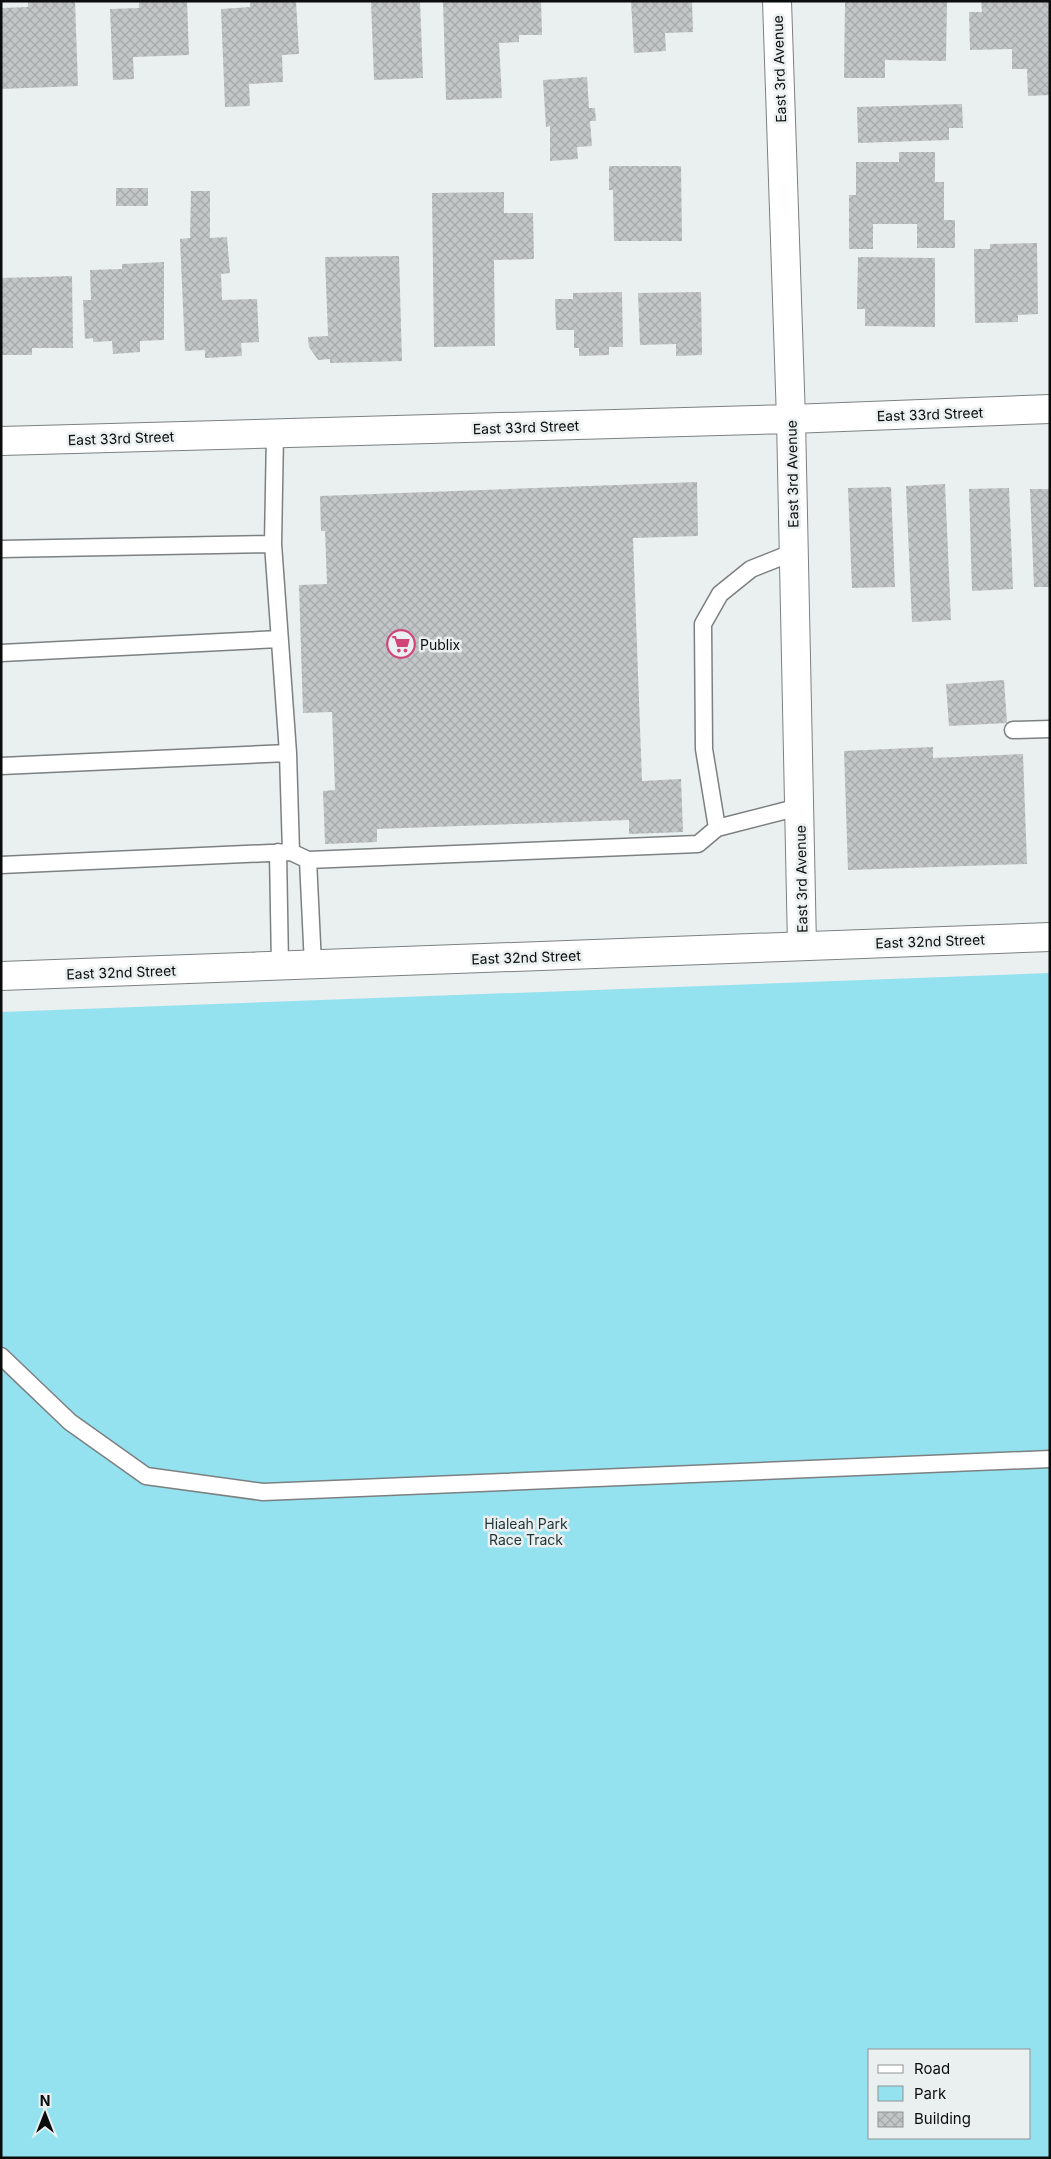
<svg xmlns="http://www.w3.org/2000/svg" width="1051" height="2159" font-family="Inter,sans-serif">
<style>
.green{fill:#94e1f0;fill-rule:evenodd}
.building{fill:url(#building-cross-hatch)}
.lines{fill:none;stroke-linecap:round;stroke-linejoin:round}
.lane-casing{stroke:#7c8081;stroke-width:19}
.street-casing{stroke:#7c8081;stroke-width:30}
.secondary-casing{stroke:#7c8081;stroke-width:30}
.lane{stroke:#fff;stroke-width:16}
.street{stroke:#fff;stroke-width:28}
.secondary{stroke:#fff;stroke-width:28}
.labels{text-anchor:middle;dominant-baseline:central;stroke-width:5;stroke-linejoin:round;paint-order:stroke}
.street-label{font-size:14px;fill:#0b0c0c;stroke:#eaefef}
.poi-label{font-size:14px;fill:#0b0c0c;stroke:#eaefef;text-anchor:start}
.park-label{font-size:14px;fill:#1d3338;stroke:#eaefef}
</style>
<defs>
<pattern id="building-cross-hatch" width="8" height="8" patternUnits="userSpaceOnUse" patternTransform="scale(1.25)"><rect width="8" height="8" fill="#c2c6c7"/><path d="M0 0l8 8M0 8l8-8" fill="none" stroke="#a5a9aa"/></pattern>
</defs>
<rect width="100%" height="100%" fill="#eaefef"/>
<path class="green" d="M1050,973V2158H1V1012ZM870,2050H1030V2138H870Z"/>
<path class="building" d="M28,1H75L78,86L1,89V8L28,7Z
M139,1H187L189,55L133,57L134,79L113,80L110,9L139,8Z
M250,1H296L299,54L282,55L283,82L249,84L250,106L225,107L221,9L250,7Z
M371,1H420L423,78L374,80Z
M443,1H541L542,35H519V42L499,43L502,98L446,100Z
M631,1H692L693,32L665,33L666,51L634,53Z
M845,1H947L946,61L885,60V78H844Z
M981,1H1050V95L1028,96L1027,69H1012V49L970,50L969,12H982Z
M587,77L589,108H595L596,121H590L592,146L577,147L578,159L550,161V126L546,127L543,80Z
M962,104L963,128H949V140L858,143L857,107Z
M899,152H935V182H944V220H955V248H917V224H873V249H849V195H856V162H899Z
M609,166H681L682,241H614L613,190H609Z
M116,188H148V206H116Z
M191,191H210V238L227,237L230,273L221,274L222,300L257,299L259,342L241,343L242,356L205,358V350L185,351L180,239L190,238Z
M504,192V213H533L534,259L494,260L495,346L434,347L432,193Z
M1037,243L1038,314L1018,315V322L975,323L974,249H990V244Z
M399,256L402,361L330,363V359L318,360L309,347L308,337L328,336L325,257Z
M858,257L935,258V327L865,326V309H857Z
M164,262V340L140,341V352L113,354L112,341L93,342V338L85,339L83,300H91L90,270L122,269V264Z
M72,276L73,348H32V355H1V278Z
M622,292L623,347H609V355L579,356V348H574V330H556L555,299H573V293Z
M701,292L702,355L676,356V344L640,345L638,293Z
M697,482L698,536L633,538L642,781L681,779L683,832L629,834V820L377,829V842L325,844L323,791L335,790L332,712L303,713L299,585L327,584L325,531H321L320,496Z
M945,484L951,620L912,622L906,486Z
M891,487L895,587L852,588L848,488Z
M1009,488L1013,589L972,591L969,489Z
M1030,489H1050V587H1034Z
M1004,680L1007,723L949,726L946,684Z
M933,747V758L1023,754L1027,864L848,870L844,751Z"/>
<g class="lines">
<defs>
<path id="lane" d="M273,544L275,434
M1,549L273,544L288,753
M1,653L279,639
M1013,730L1050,729
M1,766L288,753L291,852L1,865
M717,828L704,749L703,624L720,594L751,569L794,552
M278,852L280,966
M291,852L308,860L698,844L717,828L799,807
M308,860L313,965
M1,1356L70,1422L146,1476L263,1492L1050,1459"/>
<path id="street" d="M777,1L791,419L802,946
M1,441L791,419L1050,409"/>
<path id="secondary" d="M1,976L1050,937"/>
</defs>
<use href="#lane" class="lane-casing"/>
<use href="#street" class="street-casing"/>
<use href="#secondary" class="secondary-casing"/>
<use href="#lane" class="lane"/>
<use href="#street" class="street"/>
<use href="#secondary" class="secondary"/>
</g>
<defs>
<symbol id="supermarket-ring" viewBox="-11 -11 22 22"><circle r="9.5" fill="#eaefef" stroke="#d14579" stroke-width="1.5"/><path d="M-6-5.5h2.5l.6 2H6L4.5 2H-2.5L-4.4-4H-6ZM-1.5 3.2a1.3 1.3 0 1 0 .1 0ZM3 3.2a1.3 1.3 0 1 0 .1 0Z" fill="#d14579"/></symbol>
</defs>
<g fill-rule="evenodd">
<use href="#supermarket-ring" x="385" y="628" width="32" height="32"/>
</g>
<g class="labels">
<g class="street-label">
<text transform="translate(779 69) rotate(-92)">East 3rd Avenue</text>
<text transform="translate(930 414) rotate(-2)">East 33rd Street</text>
<text transform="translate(526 427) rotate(-2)">East 33rd Street</text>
<text transform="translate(121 438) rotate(-2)">East 33rd Street</text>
<text transform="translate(792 474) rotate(-91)">East 3rd Avenue</text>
<text transform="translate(801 879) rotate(-91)">East 3rd Avenue</text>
<text transform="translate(930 941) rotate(-2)">East 32nd Street</text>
<text transform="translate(526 957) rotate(-2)">East 32nd Street</text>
<text transform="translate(121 972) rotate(-2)">East 32nd Street</text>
</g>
<g class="poi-label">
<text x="420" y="644">Publix</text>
</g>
<g class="park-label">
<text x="526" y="1523">Hialeah Park<tspan x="526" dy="16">Race Track</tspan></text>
</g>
</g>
<rect width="1051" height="2159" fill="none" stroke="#0b0c0c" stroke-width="5"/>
<rect x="868" y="2049" width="162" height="90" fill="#eaefef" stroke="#919494"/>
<rect x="878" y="2065" width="25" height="8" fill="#ffffff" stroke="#919494"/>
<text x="914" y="2074" font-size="15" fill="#0b0c0c">Road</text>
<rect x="878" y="2086" width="25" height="15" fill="#94e1f0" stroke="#919494"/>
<text x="914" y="2099" font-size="15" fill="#0b0c0c">Park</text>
<rect x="878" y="2112" width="25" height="15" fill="url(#building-cross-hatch)" stroke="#919494"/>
<text x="914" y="2124" font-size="15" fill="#0b0c0c">Building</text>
<g transform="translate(45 2114)" stroke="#eaefef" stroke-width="4" paint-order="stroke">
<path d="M0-4L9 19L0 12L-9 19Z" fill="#0b0c0c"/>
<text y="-8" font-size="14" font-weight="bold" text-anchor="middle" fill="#0b0c0c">N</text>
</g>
</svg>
